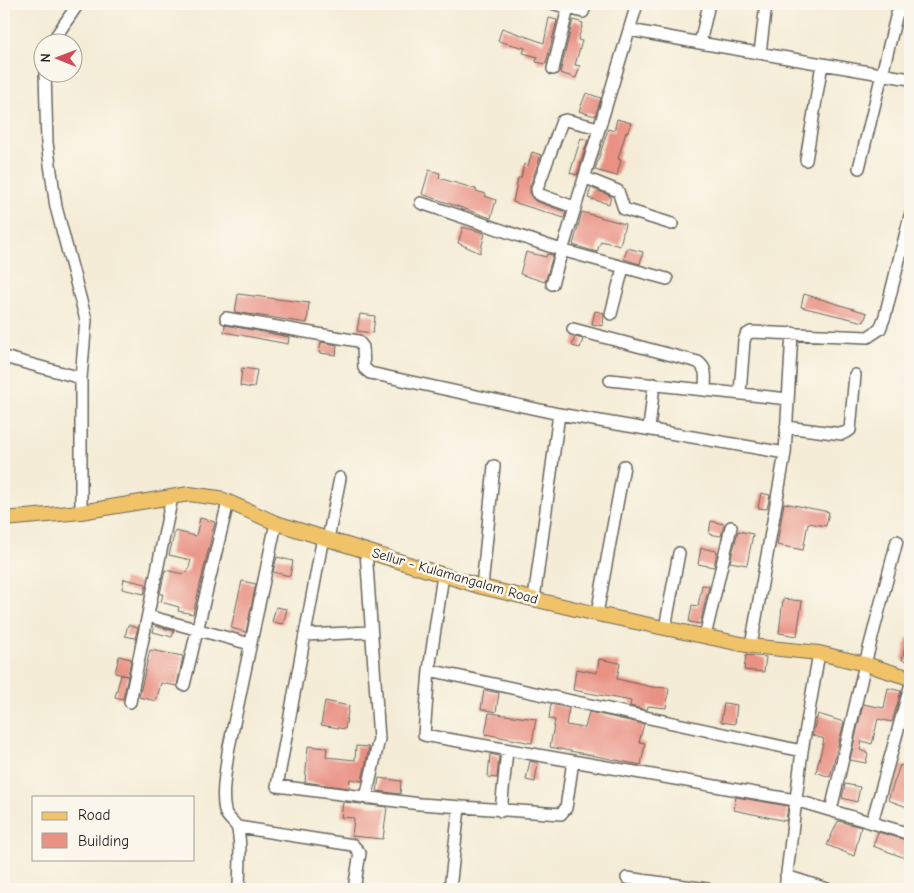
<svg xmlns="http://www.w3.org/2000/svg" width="914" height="893" font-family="'Comic Neue',sans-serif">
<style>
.building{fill:#e99284}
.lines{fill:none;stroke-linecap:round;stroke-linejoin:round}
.minor-casing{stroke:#68655d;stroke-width:14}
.major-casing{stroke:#68655d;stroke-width:16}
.minor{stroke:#fff;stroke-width:11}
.major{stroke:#f1c369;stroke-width:14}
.labels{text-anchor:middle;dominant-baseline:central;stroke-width:5;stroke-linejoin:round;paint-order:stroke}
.street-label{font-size:14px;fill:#1c1c1c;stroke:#fbf7ec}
</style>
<rect width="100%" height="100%" fill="#fbf7ec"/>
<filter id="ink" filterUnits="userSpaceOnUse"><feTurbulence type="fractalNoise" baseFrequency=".02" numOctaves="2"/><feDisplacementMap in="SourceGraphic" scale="10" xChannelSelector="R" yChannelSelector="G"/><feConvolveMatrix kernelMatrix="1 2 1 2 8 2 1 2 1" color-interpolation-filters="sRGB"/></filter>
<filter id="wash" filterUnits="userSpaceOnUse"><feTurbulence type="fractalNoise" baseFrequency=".0096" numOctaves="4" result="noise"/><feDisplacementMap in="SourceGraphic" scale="20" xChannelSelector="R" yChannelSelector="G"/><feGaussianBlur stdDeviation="1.12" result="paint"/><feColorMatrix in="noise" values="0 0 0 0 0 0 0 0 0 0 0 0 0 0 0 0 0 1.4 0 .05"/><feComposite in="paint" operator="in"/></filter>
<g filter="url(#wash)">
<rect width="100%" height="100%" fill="#f4ecd6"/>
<g id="blocks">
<path class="building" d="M549,18L557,20L546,64L536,62L538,57L523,53L525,48L498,41L502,28L544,43Z
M573,20L583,23L578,40L582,41L575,65L580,66L576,78L560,73Z
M586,93L601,98L595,116L579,111Z
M617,119L631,123L628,132H626L618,159L621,160L617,176L595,170L608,129L614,131Z
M581,138L588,140L577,175L570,173Z
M532,152L541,155L530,186V195L535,201L566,212L564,218L513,202L518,178H521L524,164L528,166Z
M429,170L440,173L439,178L476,189V191L486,194L485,196L496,200L491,218L422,194Z
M591,188L611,196L609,204L588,198Z
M582,212L625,224L620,246L601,241L597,252L573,245Z
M463,227L485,233L480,253L458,243Z
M627,248L643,252L640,264L624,259Z
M526,252L546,257L547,254L553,255L545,282L520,274Z
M238,294L309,303L307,323L235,312Z
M804,294L867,313L864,322L801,307Z
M595,311L604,313L603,326L592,324Z
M360,314L375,316L373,333L357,331Z
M225,325L289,337L288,344L224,332Z
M575,337L583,339L580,348L572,346Z
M321,342L337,345L336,355L319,353Z
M242,368L257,370L254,388L240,386Z
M761,493L770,495L767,509L758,508Z
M784,503L829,512L826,526L808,523L803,550L777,545Z
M200,518L215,522L193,614L178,611L179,607L161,602L163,594H160L165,570L183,574L188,571L191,560L169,555L175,531L196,536Z
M711,521L724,524L721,536L709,534Z
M738,531L753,534L747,565L730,562Z
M701,548L717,551L714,567L698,564Z
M277,557L293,561L290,576L273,572Z
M124,579L146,584L144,594L122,589Z
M242,581L256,584L246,632L231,628Z
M702,585L709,586L700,624L689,622L692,605L698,606Z
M783,599L802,601L797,636L779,633Z
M276,607L287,609L283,624L272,622Z
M128,625L138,628L135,638L125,636Z
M155,626L174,631L172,637L153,632Z
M907,638H910V662L902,660Z
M150,650L183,656L177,686L161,683L156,701L139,697Z
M746,655L766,657L764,672L744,670Z
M119,656L131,659L128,676L115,673Z
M599,659L620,663L617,679L652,687L669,688L666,708L648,706L647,710L630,706L631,701L573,690L576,669L597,673Z
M121,675L128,676L123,699L115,697Z
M888,688L901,691L892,722L878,719L872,744L862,741L860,750L868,753L866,763L850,760L863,704L884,708Z
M484,690L499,693L496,712L481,709Z
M325,701L349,706L345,729L321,725Z
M724,703L737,705L735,724L721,722Z
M551,704L569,708L566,725L585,728L589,712L644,724L639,742L645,743L641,765L550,747L555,720L549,719Z
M489,713L536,719L532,743L485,734Z
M818,714L844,722L830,777L816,772L824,739L812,735Z
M308,746L327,748L326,757L355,760L356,746L369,747L362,781L350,779L349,788L305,782Z
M490,754L499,756L497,778L488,777Z
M530,761L538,763L535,782L526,780Z
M900,765L910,768V808L888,800Z
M379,778L401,781L400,794L377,791Z
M845,784L860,787L857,802L842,798Z
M736,797L788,806L786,821L734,810Z
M343,802L387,807L383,839L352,836L354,818L341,817Z
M838,821L861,827L854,856L827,845Z
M878,832L910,841L908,859L873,846Z"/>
</g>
</g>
<g filter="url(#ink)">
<use href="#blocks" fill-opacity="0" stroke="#68655d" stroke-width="1"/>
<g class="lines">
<defs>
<path id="minor" d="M555,4L583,12L586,4
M709,4L700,43L910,79
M630,30L700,43
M52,42L78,4
M760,53L766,4
M553,69L568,8
M45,72L47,143L56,207L86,320L81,378V512
M806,160L822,64
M859,168L897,13L905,8L910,9
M586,178L618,191L624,209L672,224
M421,203L561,250L667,279
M574,207L538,194L537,189L562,121L566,120L599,128
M552,284L637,4
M611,314L623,268
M226,318L358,341L363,347L364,368L370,373L559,414
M573,329L698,362C708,369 705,378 705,389
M4,357L81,378
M610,380L788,399
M740,393L744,341L746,335L751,332L868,337L880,329L885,316L910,216
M786,427L842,434L850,430L855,375
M649,429L654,384
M785,453L792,333
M323,537L277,786L420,804L561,814L566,808L573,761
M328,539L340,478
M366,551L379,739L366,798
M443,575L429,670L802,751
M482,587L494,466
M534,599L559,414L785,453L751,646
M597,614L624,466
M148,616L250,644
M665,628L679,553
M305,635L370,632
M705,636L731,527
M429,670L424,735L795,800L910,834
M184,685L228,502
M130,702L172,497
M831,810L865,664L897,541
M501,811L507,750
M872,822L910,687
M238,827L353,845L360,853L354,889
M786,876L827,889
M627,878L707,889
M239,889C239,870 242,849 238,830C237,823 227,819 225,811C221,793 226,771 228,752L276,523
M450,889L459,808
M785,889L802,751L819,653"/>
<path id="major" d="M4,519L81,512L189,494L219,498L276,523L482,587L597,614L751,646L819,653L865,664L910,678"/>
</defs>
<use href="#minor" class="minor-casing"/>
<use href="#major" class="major-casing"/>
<use href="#minor" class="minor"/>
<use href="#major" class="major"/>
</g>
</g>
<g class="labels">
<g class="street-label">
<text transform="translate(455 576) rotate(16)">Sellur - Kulamangalam Road</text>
</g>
</g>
<rect width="914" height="893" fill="none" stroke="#fbf7ec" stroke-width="20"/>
<rect x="32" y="796" width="162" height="65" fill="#fbf7ec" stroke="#a29f99"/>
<rect x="42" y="812" width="25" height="8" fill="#f1c369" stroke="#a29f99"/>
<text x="78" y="820" font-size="15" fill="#1c1c1c">Road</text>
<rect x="42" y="833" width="25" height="15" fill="#e99284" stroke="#a29f99"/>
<text x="78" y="846" font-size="15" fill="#1c1c1c">Building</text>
<g transform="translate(58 58) rotate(271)"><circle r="24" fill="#fbf7ec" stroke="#a29f99"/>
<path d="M0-4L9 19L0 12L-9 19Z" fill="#d1495b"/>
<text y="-8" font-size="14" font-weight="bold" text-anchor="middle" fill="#1c1c1c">N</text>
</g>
</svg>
